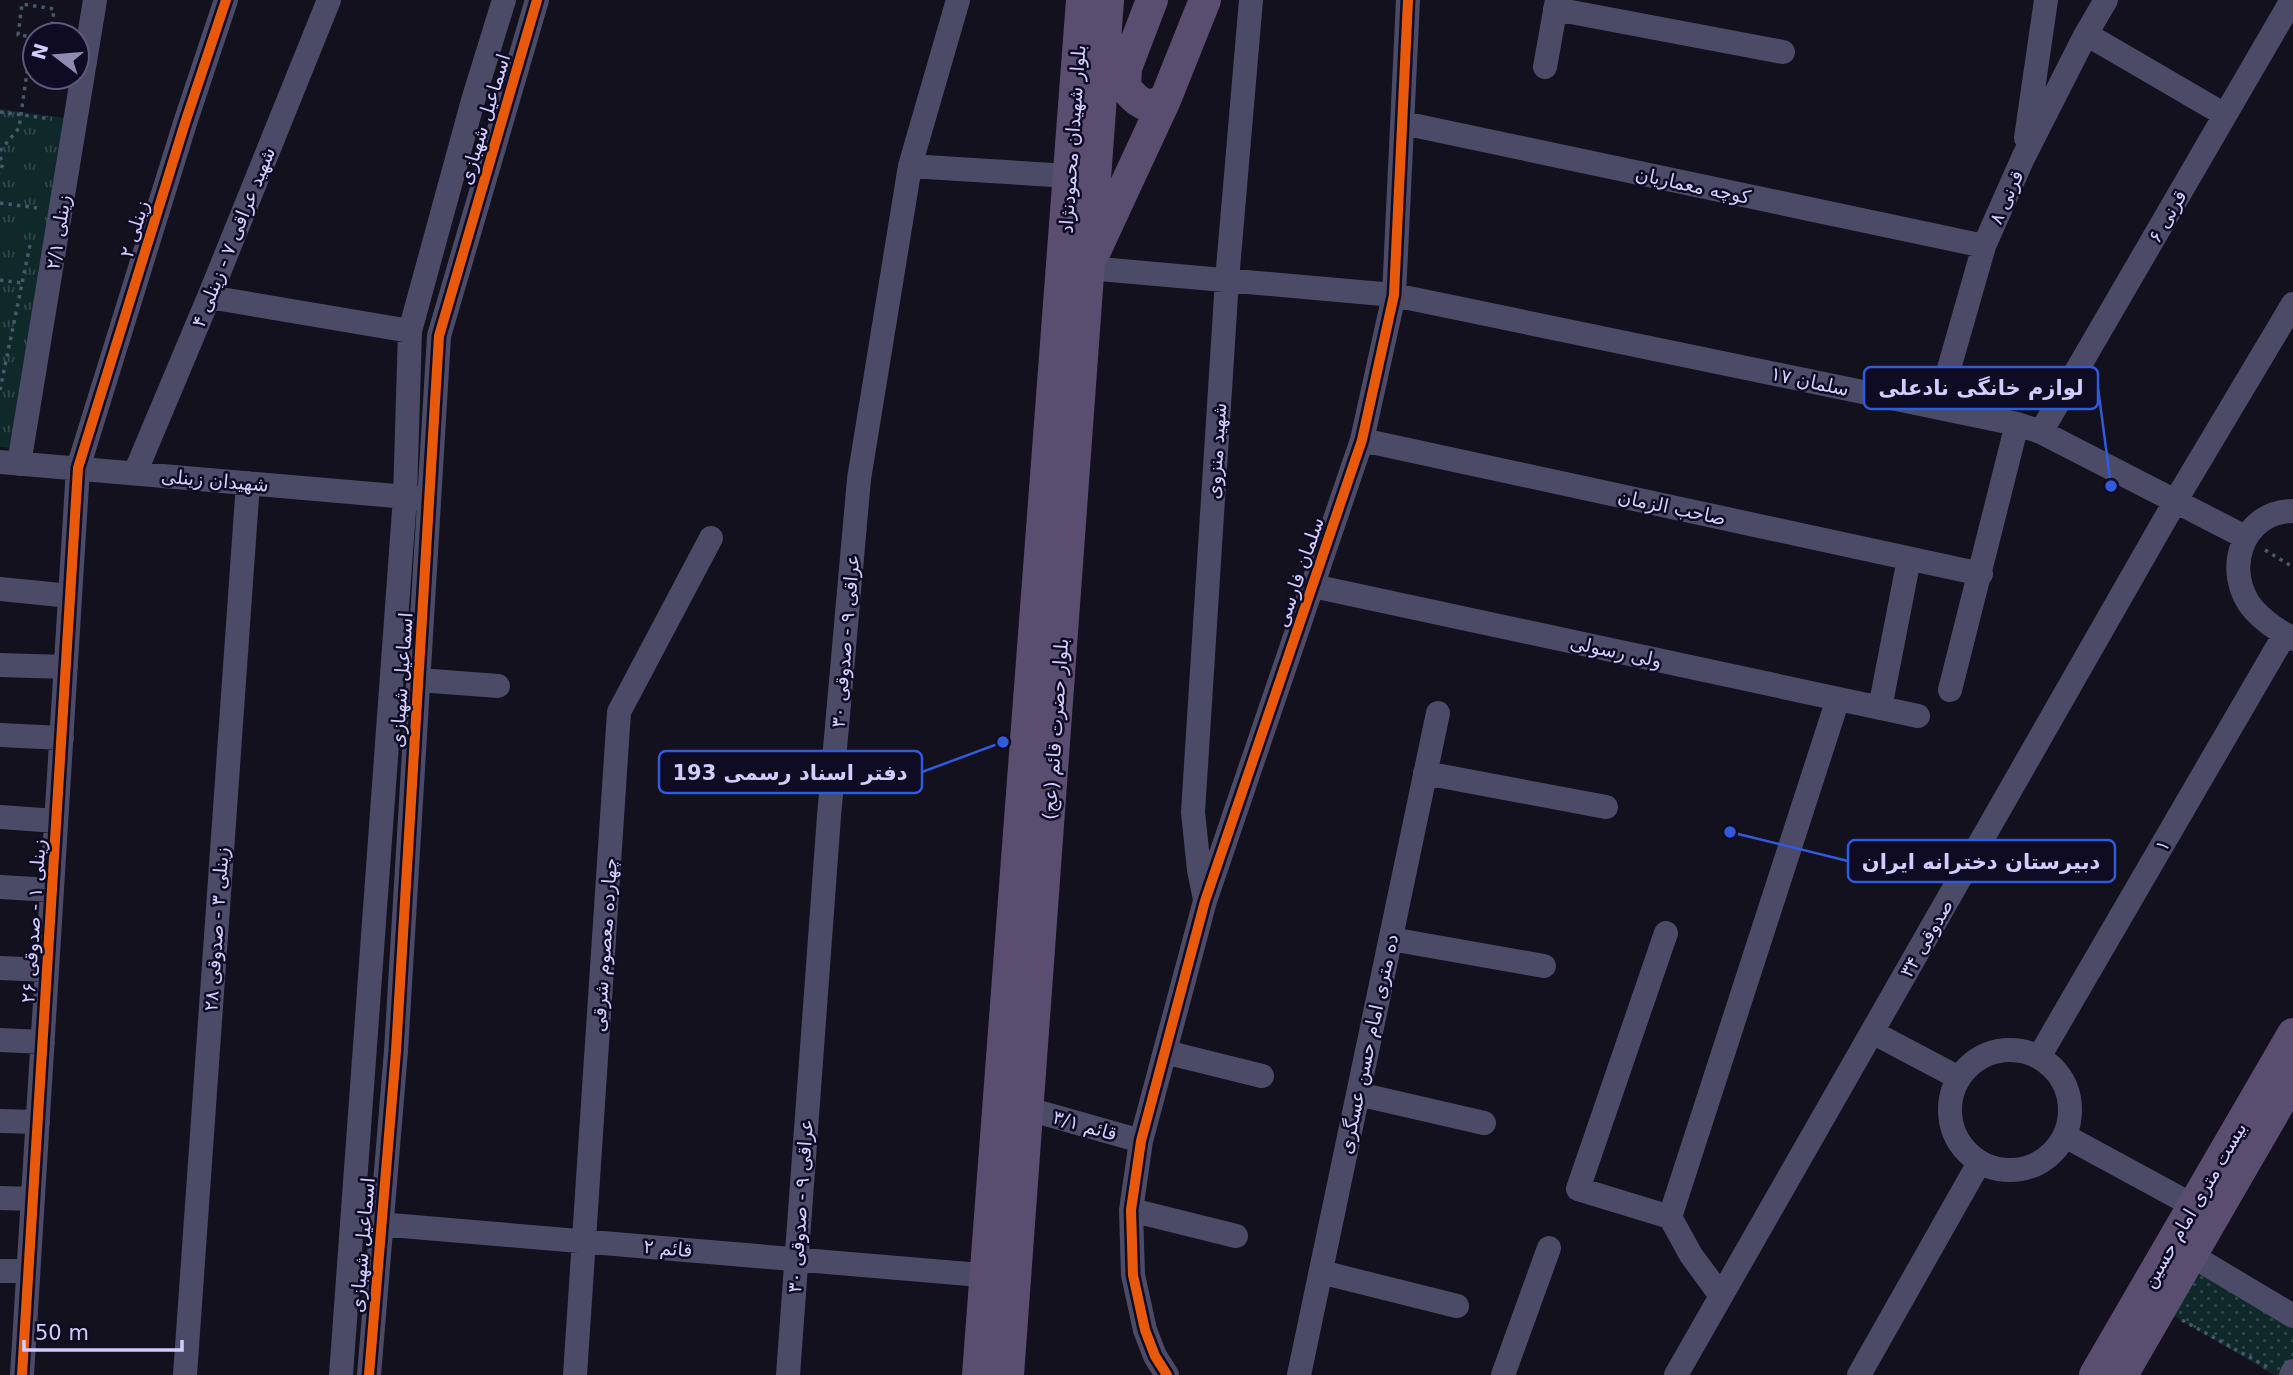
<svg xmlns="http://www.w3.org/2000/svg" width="2293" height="1375" font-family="'DejaVu Sans',Cairo,sans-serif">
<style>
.grass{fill:url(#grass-tufts)}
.park{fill:url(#park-dots)}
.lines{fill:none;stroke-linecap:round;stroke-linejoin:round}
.path{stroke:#475868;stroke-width:3.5;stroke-dasharray:3.5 5;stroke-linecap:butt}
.minor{stroke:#4c4b67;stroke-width:24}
.major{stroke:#594e70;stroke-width:32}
.cycleway-casing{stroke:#0f0b23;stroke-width:15}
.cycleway{stroke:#e8590c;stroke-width:10}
.labels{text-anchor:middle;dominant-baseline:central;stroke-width:5;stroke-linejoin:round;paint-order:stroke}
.street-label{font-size:19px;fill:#d2cdff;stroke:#0f0b23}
.leader{fill:none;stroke:#2f5bdc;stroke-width:2.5}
.callout-dot{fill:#2f5bdc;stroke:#0f0b23;stroke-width:2.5}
.callout{fill:#0f0b23;stroke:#2f5bdc;stroke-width:2.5}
.callout-label{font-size:21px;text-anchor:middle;font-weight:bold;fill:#d2cdff}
</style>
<defs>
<pattern id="grass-tufts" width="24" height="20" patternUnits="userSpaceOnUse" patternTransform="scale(1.75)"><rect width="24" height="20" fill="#0f292a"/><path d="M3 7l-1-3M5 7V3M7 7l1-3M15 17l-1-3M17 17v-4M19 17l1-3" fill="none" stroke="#31474a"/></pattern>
<pattern id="park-dots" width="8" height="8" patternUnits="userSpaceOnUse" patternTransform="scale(1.75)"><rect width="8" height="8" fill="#0f292a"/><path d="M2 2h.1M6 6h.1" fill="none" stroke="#31474a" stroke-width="1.8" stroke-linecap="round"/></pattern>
</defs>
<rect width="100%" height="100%" fill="#12111d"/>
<path class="grass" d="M0,109L70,119L12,448L0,447Z"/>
<path class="park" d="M2191,1255L2293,1316V1371L2291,1375H2274L2161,1308Z"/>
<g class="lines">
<path class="path" d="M52,24L68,26
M35,37L18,35L22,4L54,9L51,35
M0,112L52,119
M0,151L19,128L32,37
M0,157L3,163L0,173
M0,203L38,208
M0,280L22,283
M0,390L30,245
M2265,550L2293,567
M2182,1320L2271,1369"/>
<path class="minor" d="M1555,9L1783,52
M2086,34L2225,115
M1545,67L1557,0
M1403,123L1984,246
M2026,138L2046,0
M910,166L1069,176
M1088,268L1394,295L2017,424L2041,432L2245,537
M209,297L410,331
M1938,407L1984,246L2023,158L2086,34L2106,0
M2041,432L2292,0
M1362,440L1981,574
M0,462L419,498
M19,464L95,0
M135,473L209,297L329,0
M2293,511C2241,511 2222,573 2254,610C2264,621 2280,632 2293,639
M1313,586L1918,716
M0,589L70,596
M0,665L66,667
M419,680L498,686
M1950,690L2017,424
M1880,708L1909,559
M0,735L62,738
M1425,773L1606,807
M0,817L56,821
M0,887L52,890
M1205,899L1199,870L1193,812L1227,280L1251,0
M1666,933L1578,1189L1670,1217
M1391,939L1544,966
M0,968L47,970
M1872,1032L1959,1078
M0,1040L43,1042
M1950 1110a60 60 0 1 1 120 0a60 60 0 1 1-120 0Z
M1165,1052L1262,1076
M2039,1057L2285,634
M1358,1094L1484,1123
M1028,1109L1141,1141
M0,1121L38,1122
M2065,1136L2194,1206
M0,1198L33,1199
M1131,1210L1236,1236
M367,1223L1004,1277
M2191,1255L2293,1316
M0,1271H28
M1321,1272L1457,1306
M1721,1296L1691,1255L1670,1217L1838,699
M22,1375L78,468L185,123L226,0
M185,1375L248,483
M341,1375L405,497L410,331L474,97L504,0
M369,1375L396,1051L439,336L537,0
M575,1375L619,712L711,538
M788,1375L829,816L859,479L910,166L958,0
M1167,1375L1155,1356L1145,1330L1133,1275L1131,1210L1141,1141L1205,901L1362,440L1394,295L1408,0
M1299,1375L1438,713
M1503,1375L1549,1248
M1676,1375L2176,500L2293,304
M1859,1375L1979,1163
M2291,1375L2293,1371"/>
<path class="major" d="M1152,0L1126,68L1125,87C1138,103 1145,110 1165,100
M1095,251L1165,100L1205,0
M978,1375L1082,0
M1008,1375L1108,0
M2095,1375L2293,1034
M2122,1375L2293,1079"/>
<defs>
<path id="cycleway" d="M22,1375L78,468L185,123L226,0
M369,1375L396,1051L439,336L537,0
M1167,1375L1155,1356L1145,1330L1133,1275L1131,1210L1141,1141L1205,901L1362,440L1394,295L1408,0"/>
</defs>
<use href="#cycleway" class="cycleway-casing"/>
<use href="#cycleway" class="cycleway"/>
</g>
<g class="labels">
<g class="street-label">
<text transform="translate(484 119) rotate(-73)">اسماعیل شهبازی</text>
<text transform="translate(1072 139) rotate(-86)">بلوار شهیدان محمودنژاد</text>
<text transform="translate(1693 185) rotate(12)">کوچه معماریان</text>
<text transform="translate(2006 197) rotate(-66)">قرنی ۸</text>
<text transform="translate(2167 216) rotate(-60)">قرنی ۶</text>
<text transform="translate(134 229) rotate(-73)">زینلی ۲</text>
<text transform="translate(58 232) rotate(-81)">زینلی ۲/۱</text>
<text transform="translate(233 237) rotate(-68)">شهید عراقی ۷ - زینلی ۴</text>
<text transform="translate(1810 381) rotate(12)">سلمان ۱۷</text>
<text transform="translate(1216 451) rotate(-86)">شهید منزوی</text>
<text transform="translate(215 480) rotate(5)">شهیدان زینلی</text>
<text transform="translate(1672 507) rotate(12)">صاحب الزمان</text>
<text transform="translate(1299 572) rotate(-71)">سلمان فارسی</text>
<text transform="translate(845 641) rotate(-85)">عراقی ۹ - صدوقی ۳۰</text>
<text transform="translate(1616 651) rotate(12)">ولی رسولی</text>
<text transform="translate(401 680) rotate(-86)">اسماعیل شهبازی</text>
<text transform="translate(1055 729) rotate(-86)">بلوار حضرت قائم (عج)</text>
<text transform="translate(2162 845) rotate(-60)">۱</text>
<text transform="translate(33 921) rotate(-86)">زینلی ۱ - صدوقی ۲۶</text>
<text transform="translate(216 929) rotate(-86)">زینلی ۳ - صدوقی ۲۸</text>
<text transform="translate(1926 938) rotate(-60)">صدوقی ۳۴</text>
<text transform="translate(604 945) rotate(-86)">چهارده معصوم شرقی</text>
<text transform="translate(1368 1044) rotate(-78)">ده متری امام حسن عسگری</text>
<text transform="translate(1085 1125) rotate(16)">قائم ۳/۱</text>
<text transform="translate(2194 1205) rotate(-60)">بیست متری امام حسین</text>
<text transform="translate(800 1206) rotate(-86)">عراقی ۹ - صدوقی ۳۰</text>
<text transform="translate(362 1245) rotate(-85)">اسماعیل شهبازی</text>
<text transform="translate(668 1248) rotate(5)">قائم ۲</text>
</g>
</g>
<path class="leader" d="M2111 486L2098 388M1003 742L922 772M1730 832L1848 861"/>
<g class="callout-dot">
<circle cx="2111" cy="486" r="7"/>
<circle cx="1003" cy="742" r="7"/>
<circle cx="1730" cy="832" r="7"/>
</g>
<g class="callout">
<rect x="1864" y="367" width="234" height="42" rx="7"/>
<rect x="659" y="751" width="263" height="42" rx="7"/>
<rect x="1848" y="840" width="267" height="42" rx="7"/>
</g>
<g class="callout-label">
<text x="1981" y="395">لوازم خانگی نادعلی</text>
<text x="790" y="780">دفتر اسناد رسمی 193</text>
<text x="1981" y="869">دبیرستان دخترانه ایران</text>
</g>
<g transform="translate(56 56) rotate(286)"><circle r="33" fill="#0f0b23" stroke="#5d597b" stroke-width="2"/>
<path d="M0-5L12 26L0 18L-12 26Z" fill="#8f8bb0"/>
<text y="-10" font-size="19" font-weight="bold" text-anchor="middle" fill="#d2cdff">N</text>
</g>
<path d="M24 1340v10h158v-10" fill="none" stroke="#d2cdff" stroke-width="3.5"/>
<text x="35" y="1340" font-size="21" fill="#d2cdff" stroke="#0f0b23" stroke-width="5" paint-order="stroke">50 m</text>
</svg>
